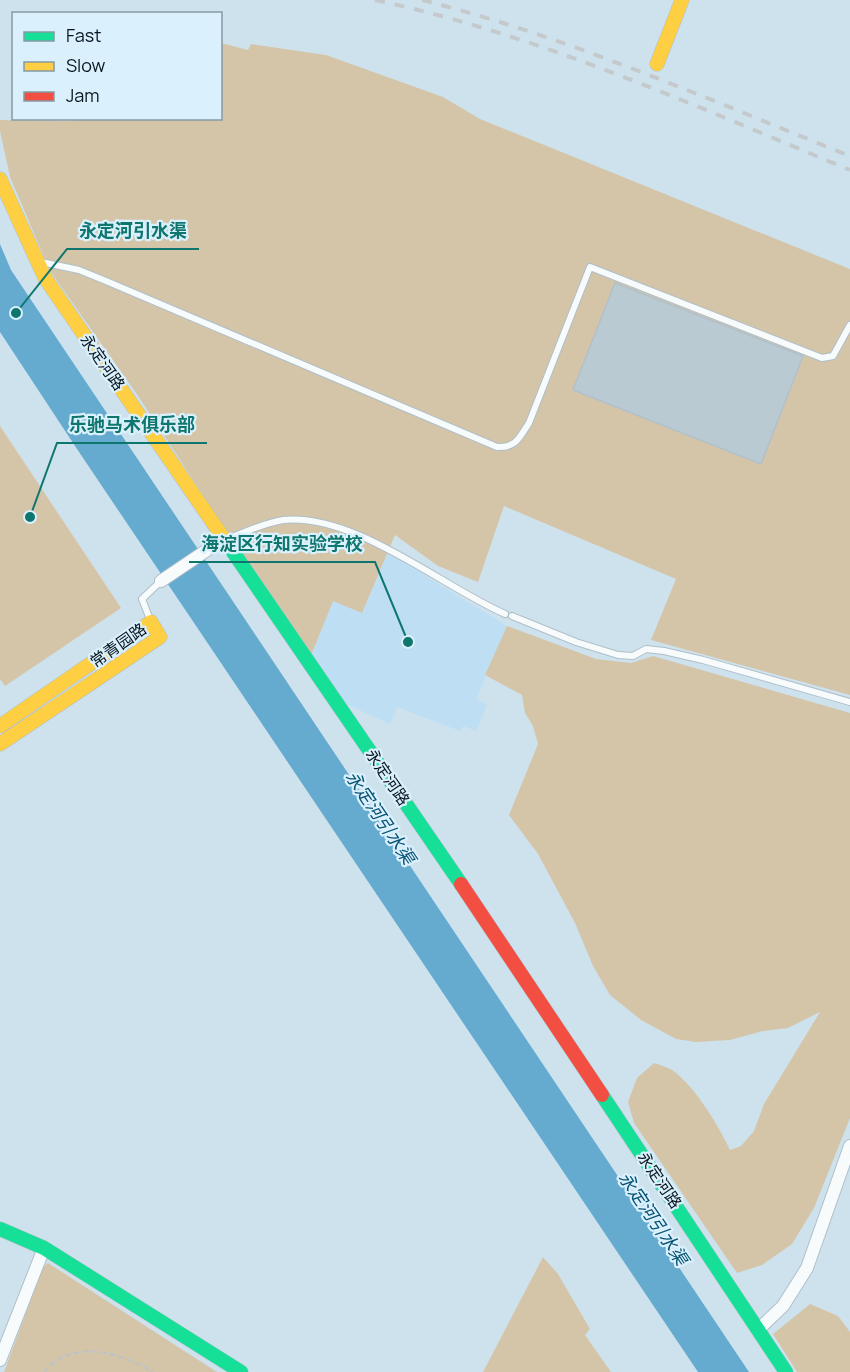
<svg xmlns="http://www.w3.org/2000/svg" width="850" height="1372" font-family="Manrope,'Noto Sans SC',sans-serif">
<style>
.built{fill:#bedff3}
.green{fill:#d5c5a8}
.water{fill:#64abcf}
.building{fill:#bacad3;stroke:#b1c0ca;stroke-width:1.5}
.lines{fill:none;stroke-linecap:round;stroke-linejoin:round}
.lane-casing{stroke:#afbfc9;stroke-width:8}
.street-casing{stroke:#afbfc9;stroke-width:14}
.fast-casing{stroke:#afbfc9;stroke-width:15}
.slow-casing{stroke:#afbfc9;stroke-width:15}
.jam-casing{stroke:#afbfc9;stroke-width:15}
.path{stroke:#bcc3c8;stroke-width:2;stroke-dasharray:6 3;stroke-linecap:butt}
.lane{stroke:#f8fbfc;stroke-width:6}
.street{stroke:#f8fbfc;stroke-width:12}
.fast{stroke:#16e098;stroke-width:14}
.slow{stroke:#ffcf43;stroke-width:14}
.jam{stroke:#f24e42;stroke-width:14}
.rail{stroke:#c4c9cc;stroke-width:4;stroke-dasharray:10 10;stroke-linecap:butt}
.labels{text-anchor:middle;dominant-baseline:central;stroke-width:4.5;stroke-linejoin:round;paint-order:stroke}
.street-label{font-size:16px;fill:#09161e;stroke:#daf0fd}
.water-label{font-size:18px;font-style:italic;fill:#065272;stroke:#daf0fd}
.leader{fill:none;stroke:#0f766e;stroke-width:2}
.callout-dot{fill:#0f766e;stroke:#daf0fd;stroke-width:2}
.callout-label{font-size:18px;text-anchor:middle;font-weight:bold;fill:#0f766e;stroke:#daf0fd;stroke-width:4.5;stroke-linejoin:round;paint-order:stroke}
</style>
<rect width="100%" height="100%" fill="#cee2ee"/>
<path class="built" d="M387,552L507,626L476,699L487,705L476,731L463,726L460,731L397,707L390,724L348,705L310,658L333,600L362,613Z"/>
<path class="green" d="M221,43L248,50L251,44L326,55L443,97L480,119L850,269V695L651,640L676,579L504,506L478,582L438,566L395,535L362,613L333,601L310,658L136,393L50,271L10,177L0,131V120L73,121L74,118H220Z
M0,426L121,608L5,686L0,679Z
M507,626L596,659L631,663L653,656L850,713V1118L814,1208L792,1244L762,1265L737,1273L634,1123L628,1102L637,1078L654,1063C660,1065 667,1067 672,1070C694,1085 719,1126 730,1150L741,1146L754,1131L764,1104L820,1012L788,1028L763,1031L730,1040L696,1042L676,1039L641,1020L610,995L593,966L575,923L538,854L509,815L538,744L533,726L525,713L522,695L485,675Z
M543,1257L558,1274L590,1329L585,1335L611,1372H483Z
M48,1263L217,1372H4L43,1267Z
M810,1304L838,1316L850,1332V1372H797L773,1334Z"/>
<path class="water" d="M0,244L11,270L749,1372H698L77,449L0,332Z"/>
<path class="building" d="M615,283L803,356L761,464L573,390Z"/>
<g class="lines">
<defs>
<path id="lane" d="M41,262L79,270L106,281L497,447C516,448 519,438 529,423L590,267L822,358L833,356L850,325
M227,539C245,532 264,523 283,520C355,513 441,586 505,614
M512,616L576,642L618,655L633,656L646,649L664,651L703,660L850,702
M151,622L142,599L161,581"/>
<path id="street" d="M161,581L213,546
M759,1329L783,1306L807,1268L850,1146
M0,1360L44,1248"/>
<path id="fast" d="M229,546L461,884
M602,1095L786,1372
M0,1229L44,1248L241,1372"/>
<path id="slow" d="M657,64L682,0
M0,179L45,278L229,546
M0,726L151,622L160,637L0,744"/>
<path id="jam" d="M461,884L602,1095"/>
</defs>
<use href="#lane" class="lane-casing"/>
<use href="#street" class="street-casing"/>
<use href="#fast" class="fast-casing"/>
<use href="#slow" class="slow-casing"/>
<use href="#jam" class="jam-casing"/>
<path class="path" d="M44,1372C73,1338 120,1352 153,1372"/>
<use href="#lane" class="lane"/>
<use href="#street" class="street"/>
<use href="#fast" class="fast"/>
<use href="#slow" class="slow"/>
<use href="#jam" class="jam"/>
<path class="rail" d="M375,0C540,35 695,106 850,170
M422,0C569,37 709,100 850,156"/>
</g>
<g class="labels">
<g class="street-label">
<text transform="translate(103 362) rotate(55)">永定河路</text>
<text transform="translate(118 645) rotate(-35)">常青园路</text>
<text transform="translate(388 777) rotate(56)">永定河路</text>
<text transform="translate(660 1180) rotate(56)">永定河路</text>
</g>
<g class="water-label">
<text transform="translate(381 817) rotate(56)">永定河引水渠</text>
<text transform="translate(654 1218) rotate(56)">永定河引水渠</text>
</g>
</g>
<path class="leader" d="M16 313L67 249H199M30 517L57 443H207M408 642L375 562H189"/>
<g class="callout-dot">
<circle cx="16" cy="313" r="6"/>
<circle cx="30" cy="517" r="6"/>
<circle cx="408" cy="642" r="6"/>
</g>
<g class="callout-label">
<text x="133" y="237">永定河引水渠</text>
<text x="132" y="431">乐驰马术俱乐部</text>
<text x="282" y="550">海淀区行知实验学校</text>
</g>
<rect x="12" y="12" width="210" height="108" fill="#daf0fd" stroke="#8699a4" stroke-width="1.5"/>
<rect x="24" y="32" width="30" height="9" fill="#16e098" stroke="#8699a4" stroke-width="1.5"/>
<text x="66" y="42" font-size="18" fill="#09161e">Fast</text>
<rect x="24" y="62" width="30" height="9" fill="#ffcf43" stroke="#8699a4" stroke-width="1.5"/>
<text x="66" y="72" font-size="18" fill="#09161e">Slow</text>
<rect x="24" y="92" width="30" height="9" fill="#f24e42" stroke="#8699a4" stroke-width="1.5"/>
<text x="66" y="102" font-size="18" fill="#09161e">Jam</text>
</svg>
